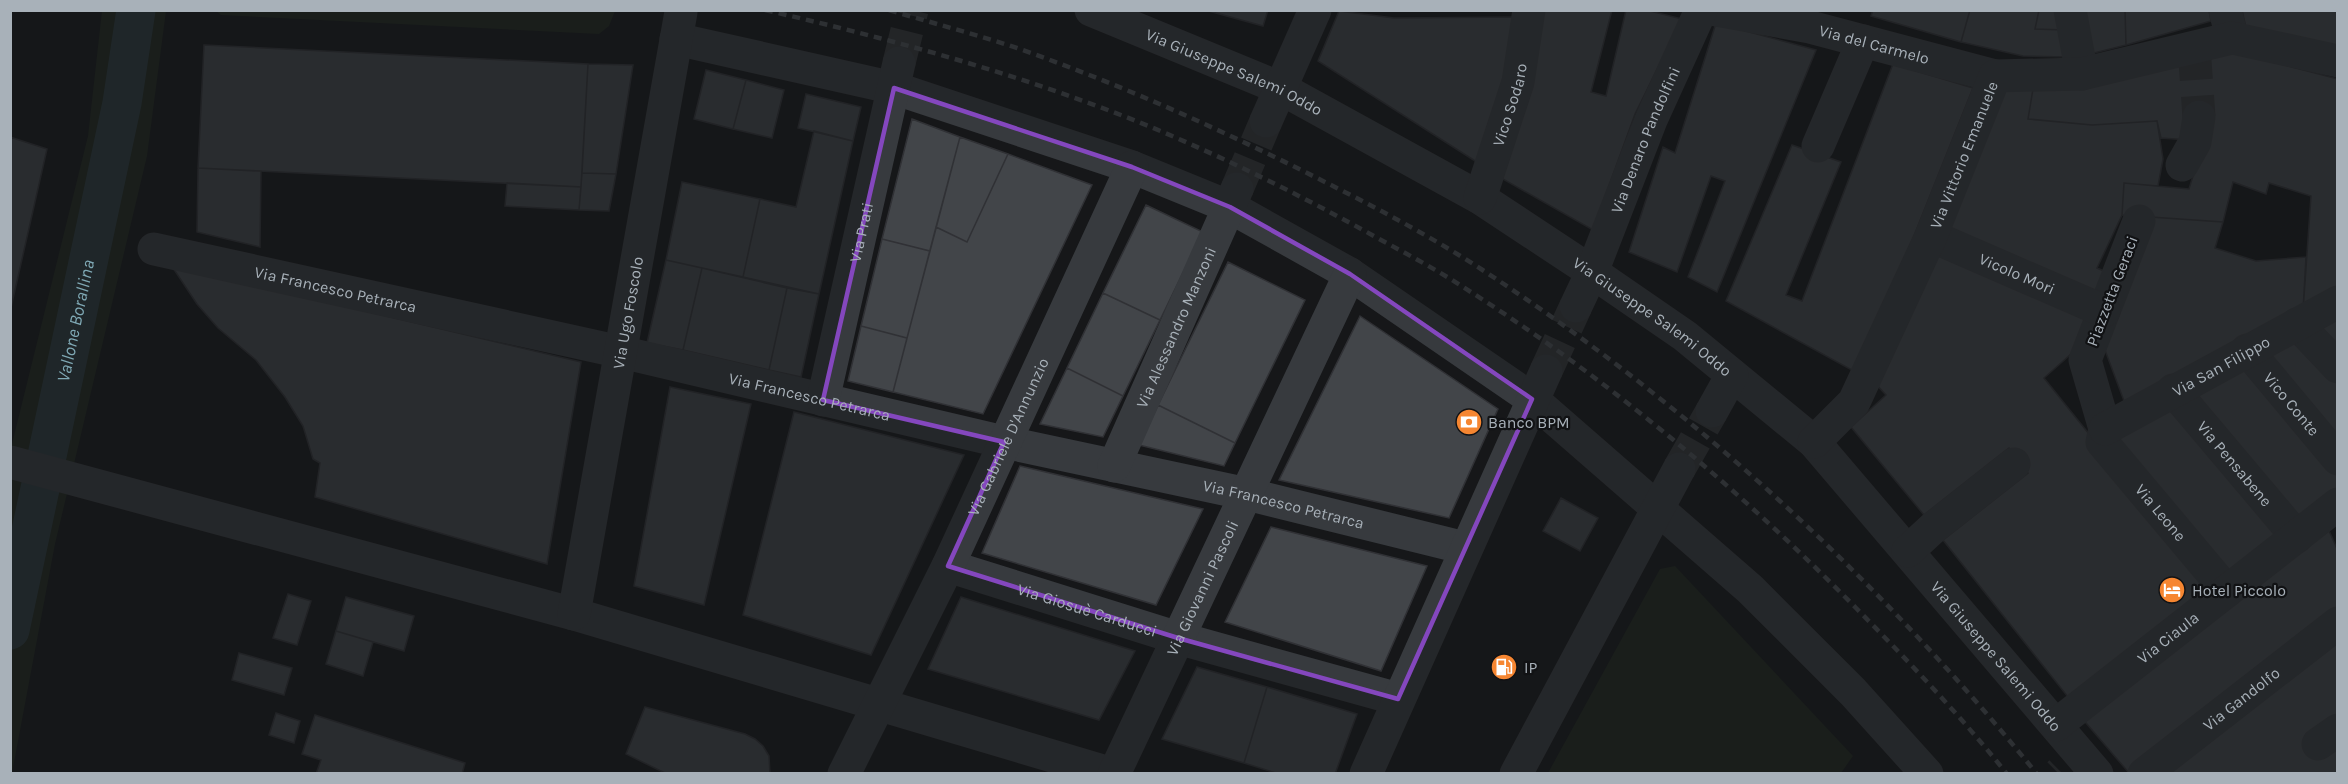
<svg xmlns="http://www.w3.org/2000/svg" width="2348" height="784" font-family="Karla,sans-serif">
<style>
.green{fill:#1f271e}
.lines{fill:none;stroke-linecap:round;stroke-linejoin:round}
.canal{stroke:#2c393d;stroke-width:39}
.building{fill:#424549;stroke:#303135;stroke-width:1.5}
.minor-tunnel{stroke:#333639;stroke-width:33;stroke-dasharray:33 16;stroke-linecap:butt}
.minor{stroke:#373a3e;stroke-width:33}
.rail{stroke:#4a4e53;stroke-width:4.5;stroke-dasharray:8 6;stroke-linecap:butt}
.marked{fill:none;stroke:#8447be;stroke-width:4.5;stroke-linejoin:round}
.labels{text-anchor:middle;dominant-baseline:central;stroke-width:4.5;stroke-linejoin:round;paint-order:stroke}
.street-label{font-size:16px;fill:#a8b1b9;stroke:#111214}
.poi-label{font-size:16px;fill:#a8b1b9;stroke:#111214;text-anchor:start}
.water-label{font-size:18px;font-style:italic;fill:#7fa8b4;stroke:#111214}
</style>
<rect width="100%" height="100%" fill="#161719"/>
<path class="green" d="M102,11H166L147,156L55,544L12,773L11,774V448L88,136Z
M216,11H615L609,26L599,34L221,15Z
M1675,566L1853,756L1841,773H1548L1660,569Z"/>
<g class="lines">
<path class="canal" id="s1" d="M10,630L122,103L136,10"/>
</g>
<path class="building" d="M1205,10H1268L1263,26Z
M1537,10H1612L1591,92L1606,96L1626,10H1646L1682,19L1635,114L1593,230L1494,174Z
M1873,10H1970L1961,42L1871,16Z
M1970,10H2039L2035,29L2064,30L2066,57L2023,56L1961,42Z
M2039,10H2062L2064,30L2035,29Z
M2079,10H2125L2126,45L2086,55Z
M2125,10H2209L2211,21L2126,45Z
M2242,10H2338V47L2246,28Z
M1339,11L1394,18L1519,17L1483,166L1318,61Z
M1716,23L1816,50L1717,292L1688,277L1725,181L1711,176L1677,272L1629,252L1663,147L1675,153Z
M204,45L588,64L581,187L198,168Z
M2231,51L2338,79V291L2303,311L2311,196L2269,183L2266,194L2233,182L2223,222L2122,215L2124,183L2189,189L2200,153L2189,140L2161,138L2157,121L2092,125L2028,119L2033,89Z
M588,64L633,65L616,174L582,173Z
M1893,64L1973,88L1859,374L1726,301L1792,145L1841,162L1786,295L1802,301Z
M706,70L746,80L733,129L694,119Z
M746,80L784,90L772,138L733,129Z
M2002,85L2033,89L2028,119L2092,125L2157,121L2163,159L2158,186L2124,183L2122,215L2097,268L2111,274L2100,301L1940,231Z
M806,94L861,107L853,141L798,128Z
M912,119L960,137L930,251L882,239Z
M814,131L853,141L819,294L743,277L760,199L796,207Z
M10,137L47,149L10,312Z
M960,137L1008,154L967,242L936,227Z
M1008,154L1092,185L983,414L893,392L936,227L967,242Z
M198,168L261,171L260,247L197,232Z
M582,173L616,174L609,211L579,210Z
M682,182L760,199L743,277L666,260Z
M507,183L581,187L579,210L505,206Z
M1146,205L1203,232L1160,320L1103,293Z
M2150,217L2223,222L2215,248L2256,261L2306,257L2303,311L2127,409L2102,342Z
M882,239L930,251L907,338L861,326Z
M1937,247L2091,317L2080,346L2044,378L2213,588L2072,702L1943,540L2028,473L2009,448L1924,515L1851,427L1886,395L1875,383Z
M666,260L702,268L683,350L647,343Z
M1228,262L1305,300L1235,443L1158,405Z
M171,265L581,362L547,564L315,497L320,463L313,459L303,426L285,397L256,360L218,328L197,304Z
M702,268L787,288L769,370L683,350Z
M787,288L819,294L801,377L769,370Z
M1103,293L1160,320L1123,396L1067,368Z
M2338,314V356L2310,328Z
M1360,316L1498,409L1449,518L1279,480Z
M861,326L907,338L893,392L848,381Z
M2297,338L2338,382V448L2260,354Z
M2246,362L2338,474V490L2294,522L2187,394Z
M1067,368L1123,396L1103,437L1040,424Z
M670,387L751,404L704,605L634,586Z
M2171,403L2279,533L2227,574L2112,436Z
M1158,405L1235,443L1224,466L1139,445Z
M794,412L964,455L871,655L743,615Z
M1020,466L1203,509L1156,605L982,553Z
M1561,498L1598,518L1580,551L1543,531Z
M2326,524L2338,551V608L2130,774L2080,716Z
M1271,527L1427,566L1381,671L1225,622Z
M288,594L311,601L297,645L273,638Z
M346,597L414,616L404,651L336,631Z
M961,597L1135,651L1099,720L928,669Z
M336,631L373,642L363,676L326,664Z
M2338,633V774H2159Z
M239,653L292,668L284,695L232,680Z
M1197,667L1267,687L1244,763L1162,739Z
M1267,687L1357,714L1335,774H1279L1244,763Z
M645,707L745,734L755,739L763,746L769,756L770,774H667L626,754Z
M276,713L300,721L294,743L269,735Z
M315,715L465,763L462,774H316L321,760L302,754Z"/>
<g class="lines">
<path class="minor-tunnel" d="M2194,47L2199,117
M899,63L912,10
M1237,189L1266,121
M1546,371L1576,306
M1679,469L1712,411
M2059,774L2061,772"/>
<g class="minor">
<path id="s2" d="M1091,10L1280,88L1480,198L1592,272L1685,336L1814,442L2097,774"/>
<path id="s3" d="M1716,10L1810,27L1995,76"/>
<path d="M2070,10L2082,74"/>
<path d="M2225,10L2232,38"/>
<path d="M676,39L894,88L1132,167L1230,207L1350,274L1532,399L1750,589L1853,692L1927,774"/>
<path d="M1266,121L1315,10"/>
<path d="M1818,146L1863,41"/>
<path d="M2182,165L2195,142L2199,117"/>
<path id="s4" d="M1480,198L1518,82L1529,10"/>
<path id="s5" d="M2139,221L2085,360L2105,429L2102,442L2227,591"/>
<path id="s6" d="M1931,236L2104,311"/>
<path id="s7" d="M154,249L621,352L1004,442L1247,494L1465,548"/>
<path id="s8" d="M1576,306L1592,272L1651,120L1701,10"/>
<path d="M2297,324L2338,367"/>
<path id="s9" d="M2247,350L2338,459"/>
<path id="s10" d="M2173,390L2297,537"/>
<path id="s11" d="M823,400L899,63"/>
<path d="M1712,411L1732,375"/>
<path id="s12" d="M2105,429L2338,302"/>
<path id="s13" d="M1814,442L1854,402L1931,236L1995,76L2082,74L2232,38L2338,61"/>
<path d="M10,462L574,614L1113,774"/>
<path id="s14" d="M1114,466L1237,189"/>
<path d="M1908,551L1934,527L2014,464"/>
<path id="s15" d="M948,566L1178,638L1398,699"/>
<path id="s16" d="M574,614L681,12"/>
<path id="s17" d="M2056,725L2338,504"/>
<path d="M2318,744L2338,730"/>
<path id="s18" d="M844,774L948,566L1132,167"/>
<path id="s19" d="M1114,774L1350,274"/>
<path d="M1366,774L1546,371"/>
<path d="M1516,774L1679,469"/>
<path id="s20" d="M2144,774L2338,623"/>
</g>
<path class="rail" d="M765,10C896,40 1026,76 1151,127C1227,159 1300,195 1372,235C1403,252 1434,268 1463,287C1607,378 1737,487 1856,608C1908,661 1960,715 2007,774
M889,10C932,23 975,34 1017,48C1122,85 1222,130 1321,180C1375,207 1430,236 1481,269C1690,405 1880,580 2037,774"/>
</g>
<path d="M0 0H2348V784H0ZM894,88L1132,167L1230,207L1350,274L1532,399L1398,699L1178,638L948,566L1004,442L823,400Z" fill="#161719" fill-opacity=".55" fill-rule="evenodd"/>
<path class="marked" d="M894,88L1132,167L1230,207L1350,274L1532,399L1398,699L1178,638L948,566L1004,442L823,400Z"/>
<defs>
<symbol id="bank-disc" viewBox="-11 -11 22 22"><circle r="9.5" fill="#f68631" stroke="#111214"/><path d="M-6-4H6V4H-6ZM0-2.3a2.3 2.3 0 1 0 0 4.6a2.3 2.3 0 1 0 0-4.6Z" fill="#fff"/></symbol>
<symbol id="hotel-disc" viewBox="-11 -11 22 22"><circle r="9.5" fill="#f68631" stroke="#111214"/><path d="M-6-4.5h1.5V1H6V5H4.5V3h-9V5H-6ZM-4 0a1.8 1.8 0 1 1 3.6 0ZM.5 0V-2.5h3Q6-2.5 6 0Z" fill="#fff"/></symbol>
<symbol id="fuel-disc" viewBox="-11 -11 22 22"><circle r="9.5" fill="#f68631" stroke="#111214"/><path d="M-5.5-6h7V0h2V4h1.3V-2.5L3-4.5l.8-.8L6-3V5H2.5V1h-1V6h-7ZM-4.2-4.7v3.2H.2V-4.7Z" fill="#fff"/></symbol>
</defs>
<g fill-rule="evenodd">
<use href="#bank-disc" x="1454" y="407" width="30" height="30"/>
<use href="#hotel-disc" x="2157" y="575" width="30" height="30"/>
<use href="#fuel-disc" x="1489" y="652" width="30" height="30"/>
</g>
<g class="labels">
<g class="street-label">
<text stroke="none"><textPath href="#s3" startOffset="162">Via del Carmelo</textPath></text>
<text stroke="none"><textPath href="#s2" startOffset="156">Via Giuseppe Salemi Oddo</textPath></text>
<text stroke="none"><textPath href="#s4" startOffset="98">Vico Sodaro</textPath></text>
<text stroke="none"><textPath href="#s8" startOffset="180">Via Denaro Pandolfini</textPath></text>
<text stroke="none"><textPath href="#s13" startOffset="327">Via Vittorio Emanuele</textPath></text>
<text stroke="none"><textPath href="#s11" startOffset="172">Via Prati</textPath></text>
<text stroke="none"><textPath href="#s6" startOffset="94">Vicolo Mori</textPath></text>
<text stroke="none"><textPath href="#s7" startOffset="186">Via Francesco Petrarca</textPath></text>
<text transform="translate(2112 291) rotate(-69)">Piazzetta Geraci</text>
<text stroke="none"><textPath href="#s16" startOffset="306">Via Ugo Foscolo</textPath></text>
<text stroke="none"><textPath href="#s2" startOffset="642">Via Giuseppe Salemi Oddo</textPath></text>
<text stroke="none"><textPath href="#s14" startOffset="152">Via Alessandro Manzoni</textPath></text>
<text stroke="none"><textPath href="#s12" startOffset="132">Via San Filippo</textPath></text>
<text stroke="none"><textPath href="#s7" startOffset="672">Via Francesco Petrarca</textPath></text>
<text stroke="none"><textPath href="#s9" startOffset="70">Vico Conte</textPath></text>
<text stroke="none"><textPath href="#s18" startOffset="375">Via Gabriele D'Annunzio</textPath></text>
<text stroke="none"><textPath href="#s10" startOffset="96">Via Pensabene</textPath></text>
<text stroke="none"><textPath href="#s7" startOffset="1158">Via Francesco Petrarca</textPath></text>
<text stroke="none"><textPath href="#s5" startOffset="326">Via Leone</textPath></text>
<text stroke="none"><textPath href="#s19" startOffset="206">Via Giovanni Pascoli</textPath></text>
<text stroke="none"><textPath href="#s15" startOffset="146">Via Giosuè Carducci</textPath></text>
<text stroke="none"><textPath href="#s17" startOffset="142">Via Ciaula</textPath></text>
<text stroke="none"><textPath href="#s2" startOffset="1128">Via Giuseppe Salemi Oddo</textPath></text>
<text stroke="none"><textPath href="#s20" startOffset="123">Via Gandolfo</textPath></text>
</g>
<g class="poi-label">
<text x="1488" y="422">Banco BPM</text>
<text x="2192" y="590">Hotel Piccolo</text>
<text x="1524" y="667">IP</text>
</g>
<g class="water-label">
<text stroke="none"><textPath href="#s1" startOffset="316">Vallone Borallina</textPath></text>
</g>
</g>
<rect width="2348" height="784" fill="none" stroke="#a8b1b9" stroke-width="24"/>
</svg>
